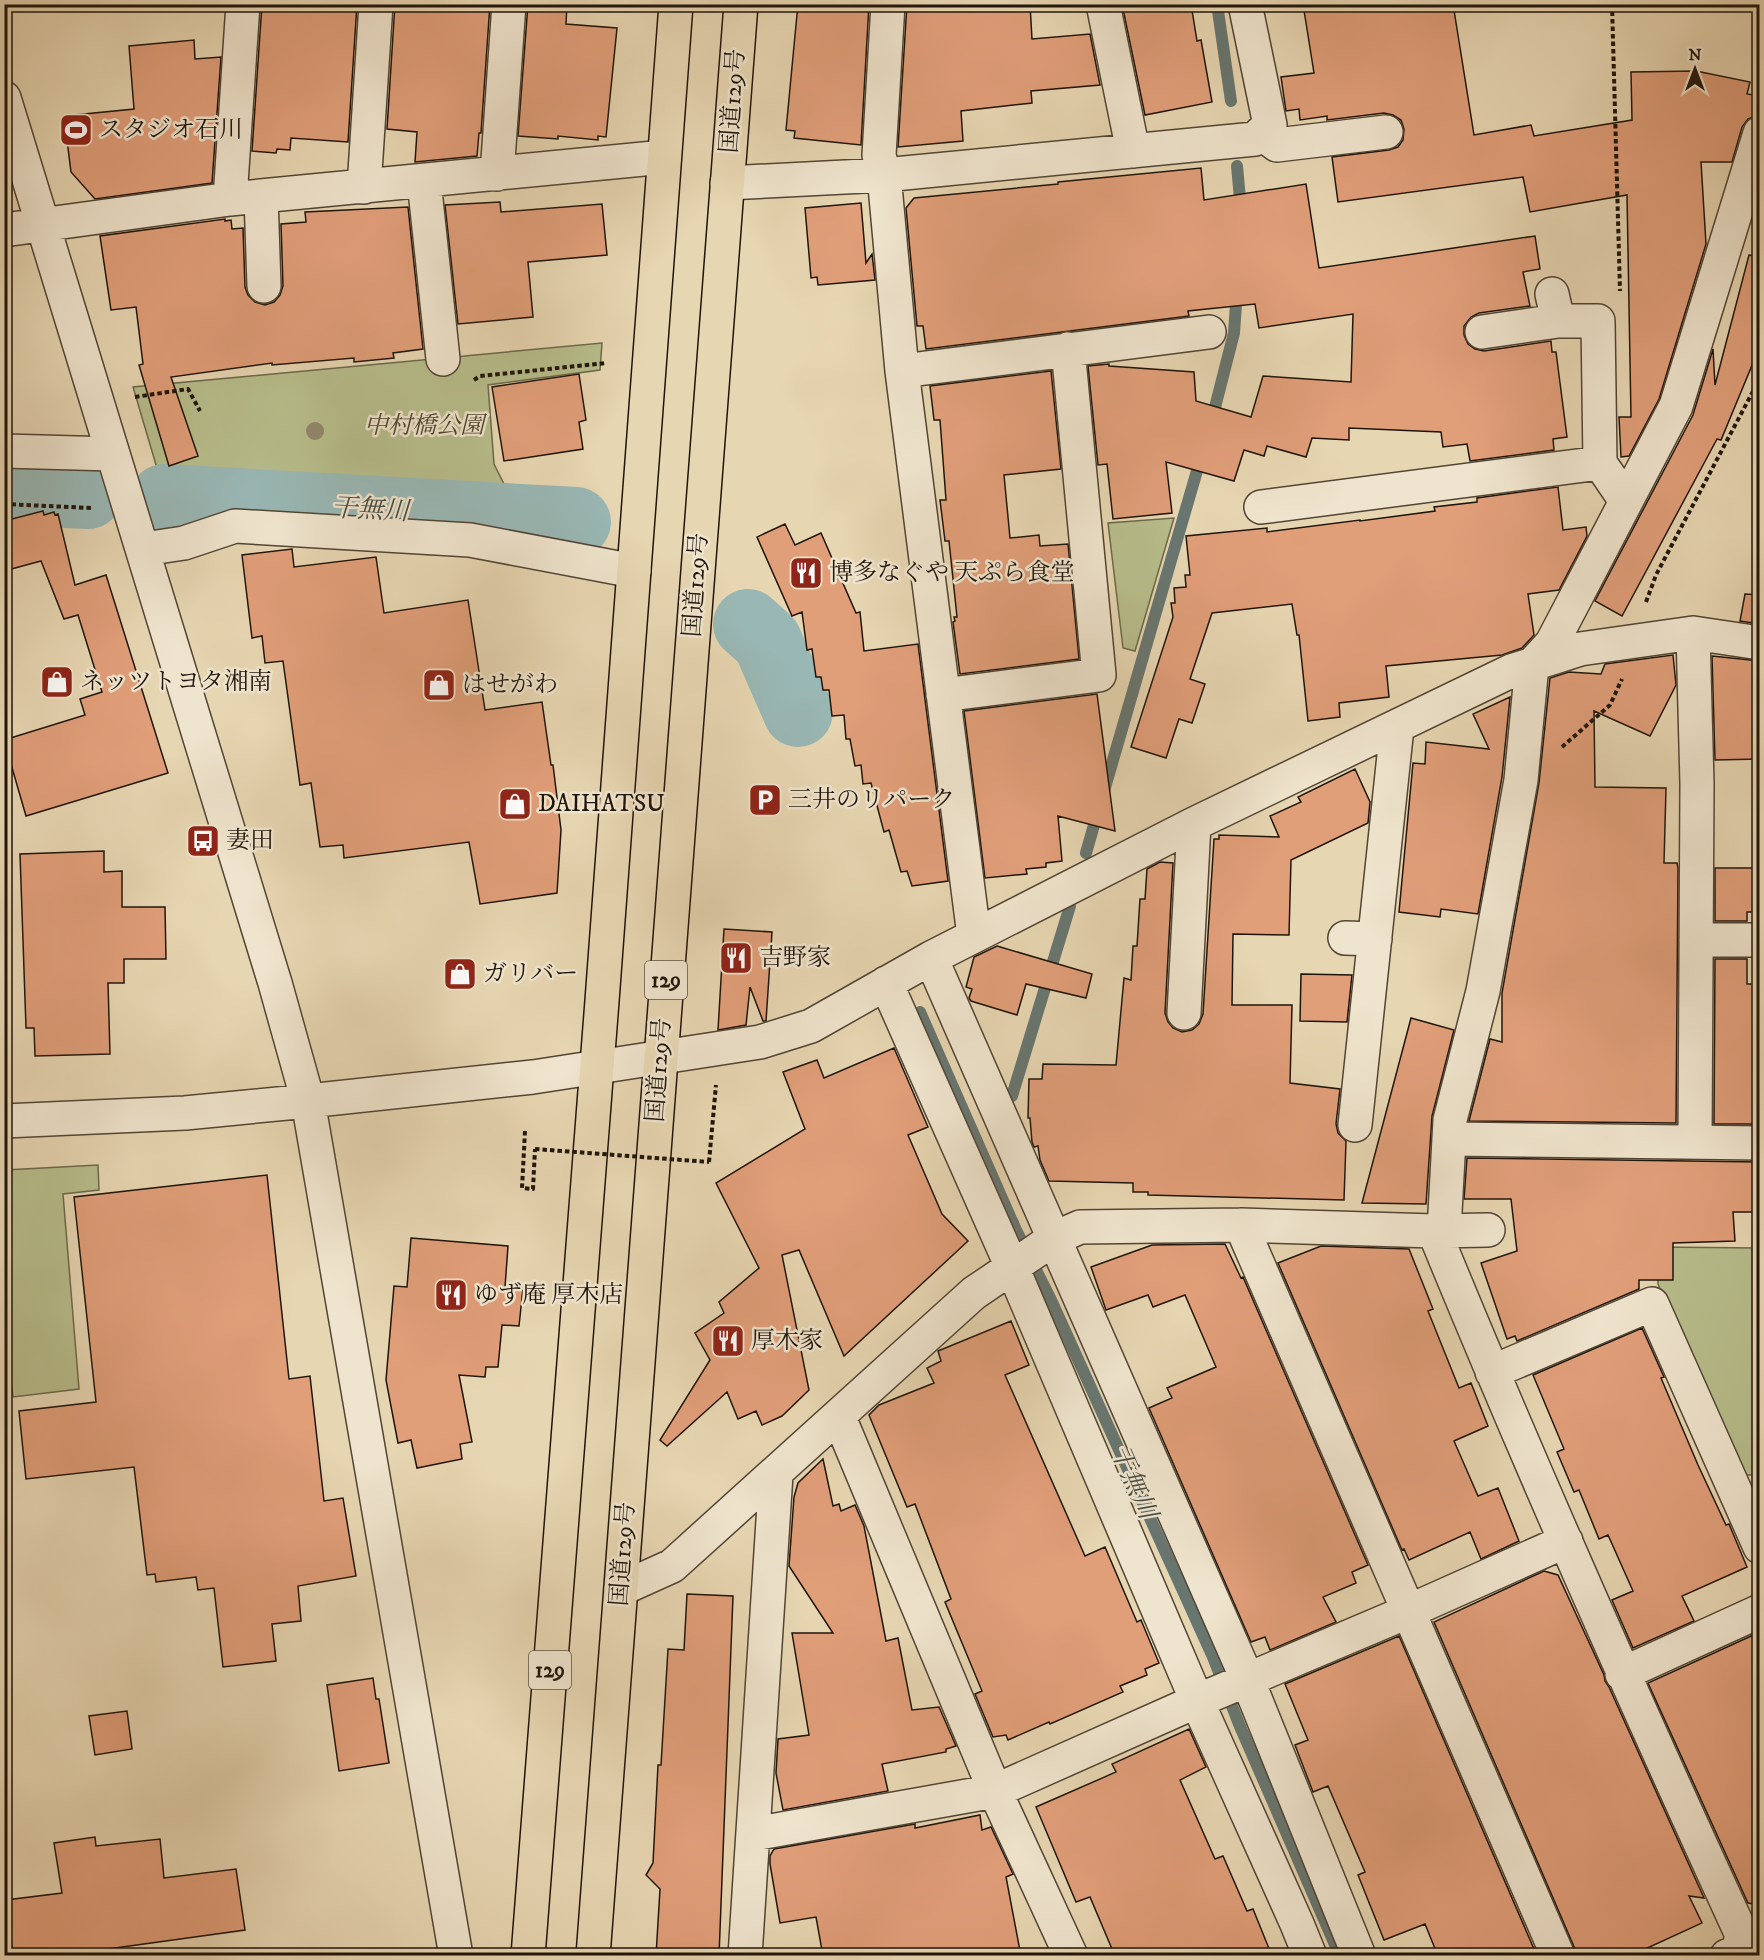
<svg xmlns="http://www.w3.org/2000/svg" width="1764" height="1960" font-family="'IM FELL DW Pica','Noto Serif JP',serif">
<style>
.green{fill:#b7bd8b;stroke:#6b694b;stroke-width:1.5}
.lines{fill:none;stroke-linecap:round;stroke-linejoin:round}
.stream{stroke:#687670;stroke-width:12}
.river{stroke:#99b7b4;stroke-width:70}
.building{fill:#e09e79;stroke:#1f150b;stroke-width:1.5}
.minor-casing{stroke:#514535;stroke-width:36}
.highway-casing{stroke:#1f150b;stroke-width:36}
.path{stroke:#1f150b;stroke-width:4;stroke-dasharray:4.5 3;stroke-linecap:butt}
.minor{stroke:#efe4cd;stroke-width:33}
.highway{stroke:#e7d6b2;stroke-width:33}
.path-bridge{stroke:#1f150b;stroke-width:4;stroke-dasharray:4.5 3;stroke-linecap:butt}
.tree{fill:#92876b}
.labels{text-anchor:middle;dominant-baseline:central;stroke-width:5;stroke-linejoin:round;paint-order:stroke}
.shield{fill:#efe4cd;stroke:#5d5345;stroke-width:1.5}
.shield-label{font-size:22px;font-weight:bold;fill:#1f150b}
.street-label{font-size:24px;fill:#1f150b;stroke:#efe4cd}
.poi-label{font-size:24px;fill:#1f150b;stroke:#efe4cd;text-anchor:start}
.park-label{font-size:24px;font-style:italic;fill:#4d4731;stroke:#efe4cd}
.water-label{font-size:26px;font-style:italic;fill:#4a4e46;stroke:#efe4cd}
</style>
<rect width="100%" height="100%" fill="#e7d6b2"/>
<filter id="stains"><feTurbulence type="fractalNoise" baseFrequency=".00333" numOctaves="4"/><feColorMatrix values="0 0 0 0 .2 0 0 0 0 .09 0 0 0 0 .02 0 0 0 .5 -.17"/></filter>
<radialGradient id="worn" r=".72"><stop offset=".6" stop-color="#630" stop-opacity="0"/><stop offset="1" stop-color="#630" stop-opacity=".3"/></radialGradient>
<path class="green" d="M602,343L600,370L488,385L494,464L511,498L159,475L133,387Z
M1174,518L1135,651L1123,648L1108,523Z
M98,1165L99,1190L63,1194L79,1389L13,1397L4,1327L5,1170Z
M1657,1247L1759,1248V1475H1742L1658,1284Z"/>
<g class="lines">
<path class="stream" d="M1217,4L1231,101
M1237,166L1241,210
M1211,423L1234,333L1237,290
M1104,791L1201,457
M1086,853L1098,811
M920,1012L1016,1230L1051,1300L1213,1657L1239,1724L1340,1956
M1012,1096L1070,906"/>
<path class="river" d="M4,490L88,494
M164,499L576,522
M748,624L767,641L798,712"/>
</g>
<path class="building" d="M262,4H357L348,142L291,138L290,150L277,149L276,153L252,151Z
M395,4H490L481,133H479L477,156L415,162L417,132L387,129Z
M528,4H567L566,24L617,28L606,137L598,136V140L558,136V139L518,136Z
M798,4H869L861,145L794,138L795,131L786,130Z
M907,4H1030L1032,39L1090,34L1100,85L1031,91L1032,103L961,111L963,141L898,147Z
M1122,4H1191L1197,41L1201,40L1212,102L1145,115Z
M1303,4H1453L1474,135L1531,125L1534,136L1632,120L1631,72L1696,71L1750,82L1747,94L1760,96V115L1748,119L1742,127L1732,162H1701L1706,244L1659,399L1629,456L1621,457L1619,417H1631L1627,195L1530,212L1523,177L1338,202L1332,157L1389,150L1398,147L1403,140L1404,129L1401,120L1393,115L1384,113L1327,120V116L1300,120L1299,109L1286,111L1281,77L1314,73Z
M194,40L195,59L221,57L212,183L95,199L71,172L64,116L134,109L129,46Z
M1201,168L1204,200L1306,184L1319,268L1535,236L1540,269L1523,272L1530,306L1479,313L1471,317L1464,326V335L1468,344L1475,349L1484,351L1551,341L1552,352H1556L1567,437L1553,439L1554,450L1470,461L1467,444L1443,447L1441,432L1349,428V440L1312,438L1306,457L1267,446L1264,456L1244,450L1234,481L1166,462L1172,513L1113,519L1107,464L1098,465L1088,366L1109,364V366L1194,372L1196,401L1251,417L1263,376L1351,382L1353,314L1259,328L1255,304L1188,311L1189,316L926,349L923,326H917L906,208L914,198L1058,184V182Z
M500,202L501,212L602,204L607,255L528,262L533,317L458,324L445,205Z
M861,203L866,263L872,254L875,280L818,285L817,277L811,278L805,208Z
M408,207L423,349L393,353L394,358L354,362V358L272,365V363L171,377L198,456L169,466L139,365L143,364L136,307L111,310L100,236L225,219V221L231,220L232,229L243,228L245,287L248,295L255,302L265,305L274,302L280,295L283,286L281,224L306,222L305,212Z
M1749,255L1760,257V346L1721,440L1717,439L1622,616L1595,601L1693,415L1713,349L1715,385Z
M1051,371L1061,469L1004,475L1010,538L1039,535L1040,546L1068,544L1079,659L960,674L953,622L955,621L954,617H957L949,541H945L940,500H946L940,420H934L930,386Z
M579,374L586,420L579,422L583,449L504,461L492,387Z
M1558,487L1563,530L1586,527L1587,536L1559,590L1528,594L1534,635L1522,648L1502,655L1386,666L1389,697L1339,703L1340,717L1308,721L1299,635H1297L1292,604L1212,613L1190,679L1205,684L1192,723L1179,719L1166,758L1131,747L1173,617L1171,603H1175L1174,588L1186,587L1185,575H1190L1186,536L1267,528V532L1360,520V521L1435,511L1434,507L1477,502V498Z
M43,511L44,515L54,512L55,515L58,514L75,585L106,575L168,773L26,816L4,740L85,715L80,699L102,692L78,615L64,619L41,561L4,571V521Z
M785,524L795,545L821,533L856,613L860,612L864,651L918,644L948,881L912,886L907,871L901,872L889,830L884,832L871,783L863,784L861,765L855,766L850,739H846L844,715L832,716L829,690H823L821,677H816L812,649L807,650L802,612L792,616L757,537Z
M292,549L294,567L376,557L384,613L468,600L485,710L542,702L551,765H553L561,830L557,893L480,904L469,842L344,858L343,845L320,847L311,783L300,785L283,661L265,663L262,636L252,638L242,555Z
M1745,594L1760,595V624L1740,621Z
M1673,655L1676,685L1650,736L1594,711L1595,787L1666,788L1664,863H1677L1678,868L1676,1123L1469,1121L1490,1039L1502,1042V993L1539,783L1550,678L1569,672L1601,674L1605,664Z
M1712,656L1760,661V759L1715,760Z
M1097,694L1115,831L1058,816L1062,861L1046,863V867L1026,869L1027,874L985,878L964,711Z
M1510,697L1502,777L1478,914L1441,909L1440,917L1399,912L1413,763L1425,764L1426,742L1489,749L1473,714Z
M1355,769L1370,802L1368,823L1291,860L1289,935L1233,934L1232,1005H1292L1290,1083L1340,1089L1336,1124L1338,1133L1346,1141L1344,1200L1148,1195V1192H1133V1183L1049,1181L1040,1160L1038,1146L1034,1147L1032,1142L1030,1118H1028L1029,1079H1042L1043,1064L1116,1065L1124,978L1131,980L1133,946H1137L1140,899H1145L1147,869L1160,862L1173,863L1165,1013L1168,1022L1173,1028L1182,1032L1192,1030L1199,1024L1203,1014L1214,839H1219V835L1279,837L1270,816L1301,802L1298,797Z
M104,851V872L122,871V907H165L166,959H124V983H108L110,1054L35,1056L34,1028H26L20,854Z
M1715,868H1760V912H1747V921H1715Z
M724,929L772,932L766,1021H763L750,987L746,1025L718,1030Z
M997,946L1092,974L1086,998L1026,984L1017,1015L971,1001L969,998L972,989L966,987L974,957Z
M1715,959H1747V984H1760V1124H1714Z
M1301,974L1352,975L1347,1022L1300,1021Z
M1411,1018L1454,1030L1432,1116L1426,1204L1362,1203Z
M894,1048L928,1127L908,1135L942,1214L968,1241L844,1356L799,1250L782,1255L809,1390L782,1416L762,1425L756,1411L738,1419L727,1392L667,1446L660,1440L710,1360L695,1333L724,1313L719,1302L759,1268L716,1183L805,1129L783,1072L817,1060L824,1078Z
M1467,1158L1760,1162V1212H1733L1735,1241L1673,1243V1280H1639V1289L1517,1341L1515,1336L1507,1339L1481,1263L1517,1251L1511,1199H1464Z
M267,1175L289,1379L310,1376L324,1501L343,1498L356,1576L298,1586L301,1621L272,1624L276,1661L223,1667L214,1588L198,1590L196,1577L156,1582L155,1574L147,1575L134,1467L26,1479L19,1411L96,1402L74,1197Z
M411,1238L508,1246L505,1287L523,1288L519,1326L502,1325L498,1367H486L485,1377L459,1375L472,1442L460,1444L462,1459L417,1468L411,1440L398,1443L386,1380L394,1286L407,1287Z
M1225,1244L1241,1278L1243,1277L1368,1565L1352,1572L1356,1583L1323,1597L1336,1622L1270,1650L1265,1637L1251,1642L1149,1408L1172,1398L1167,1388L1216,1367L1185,1295L1153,1307L1148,1295L1106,1310L1091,1267L1152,1245Z
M1321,1246L1409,1249L1433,1309L1428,1311L1459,1388L1471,1383L1488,1426L1454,1441L1478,1496L1498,1488L1519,1541L1481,1559L1470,1532L1409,1560L1404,1549L1402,1550L1278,1263Z
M1011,1321L1029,1365L1005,1375L1085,1556L1105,1547L1137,1622L1141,1620L1159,1663L1145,1669L1147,1675L1120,1686L1123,1692L1050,1724L1049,1722L1008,1740L1006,1735L993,1737L975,1694L982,1691L945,1602L951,1599L915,1504L907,1507L869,1415L879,1405L934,1383L927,1368L941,1361L938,1351Z
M1642,1328L1664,1377L1661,1378L1698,1465L1726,1525L1729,1524L1747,1567L1682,1596L1694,1621L1633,1648L1612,1600L1633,1591L1608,1535L1599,1539L1579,1490L1574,1492L1557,1452L1564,1449L1533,1375Z
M823,1459L833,1506L839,1504L841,1511L855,1505L864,1526L886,1641L898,1638L912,1710L939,1707L956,1746L946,1749V1752L882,1764L888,1791L783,1810L776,1773L778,1739L809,1735L792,1633H833L789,1566L794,1497L798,1483Z
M1544,1571L1558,1575L1604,1675L1605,1681L1609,1687L1704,1898L1689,1896L1702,1923L1630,1956H1576L1575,1949L1434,1622Z
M687,1594L733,1596L719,1956H656L660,1889L646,1875L653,1863L658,1765H661L668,1649L684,1650Z
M1760,1632V1905L1748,1903L1648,1683Z
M1399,1636L1537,1956H1438L1425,1924L1384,1940L1358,1875L1365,1872L1328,1786L1313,1792L1295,1745L1308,1740L1285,1684Z
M373,1678L376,1699H379L389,1763L339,1771L327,1685Z
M127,1711L132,1749L95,1755L89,1716Z
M1189,1729L1206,1767L1180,1780L1215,1859L1223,1856L1247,1911L1253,1909L1272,1956H1115L1090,1897L1076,1902L1036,1807L1116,1772L1112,1764Z
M980,1815L982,1830L991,1827L1013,1874L1006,1877L1021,1956H823L816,1917L780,1923L770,1864V1856L774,1849L915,1824V1828Z
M95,1837L96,1846L160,1839L164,1878L236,1869L245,1930L57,1956H13L6,1900L62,1893L54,1843Z"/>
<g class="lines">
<defs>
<path id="minor" d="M888,4L879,155L884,175L902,371L974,936
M1103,4L1133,151
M4,98L275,983L308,1101L456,1956
M1261,133L1277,145L1386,132
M497,174L509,4
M424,181L443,359
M727,183L884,175L1255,139L1270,125L1245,4
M364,187L376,4
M261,196L264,286
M230,199L243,4
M4,230L230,199L664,157
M1552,294L1558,321H1598L1600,463
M1482,332L1558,321
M902,371L1209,332
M4,451L113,454
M1261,507L1600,463L1626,501
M144,549L184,543L235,526L470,540L634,571
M1693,633L1697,784L1695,1142
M943,695L1099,675L1068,349
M1345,938L1375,939
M1696,940H1760
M931,958L1248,1681L1359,1956
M886,983L1012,1267L1197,1701L1297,1924L1310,1956
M1184,1013L1194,824
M4,1121L185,1113L308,1101L533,1077L760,1042L811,1026L931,958L1194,824L1511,671L1580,649L1693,633L1760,643
M1355,1125L1397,727
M1449,1139L1760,1143
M1241,1225L1558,1956
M1434,1231C1531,1468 1635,1702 1742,1935L1738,1951L1727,1956
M1444,1231L1450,1120L1483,991L1521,780L1532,665L1552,643L1676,406L1760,133
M1492,1372L1652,1304L1760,1547
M839,1417L995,1791L1071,1956
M621,1589L672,1566L974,1293L1055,1238L1080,1227L1241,1225L1434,1231L1488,1230
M1622,1674L1760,1611
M754,1834L995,1791L1197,1701L1407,1612L1566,1541
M745,1956L776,1474"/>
<path id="highway" d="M528,1956L602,1001L676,4
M593,1956L741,4"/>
</defs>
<use href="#minor" class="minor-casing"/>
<use href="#highway" class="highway-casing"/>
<path class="path" d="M1612,4L1620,291
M474,380L480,376L607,363
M135,397L188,389L200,411
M4,504L91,508
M1646,602L1656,575L1760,378
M1562,747L1610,705L1622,679
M525,1131L522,1188L533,1189L535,1149
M709,1162L716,1085
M4,1726L8,1724"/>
<use href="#minor" class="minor"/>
<use href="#highway" class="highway"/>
<path class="path-bridge" d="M535,1149L709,1162"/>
</g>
<circle class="tree" cx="315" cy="431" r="9"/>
<defs>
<symbol id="stadium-square" viewBox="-11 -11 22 22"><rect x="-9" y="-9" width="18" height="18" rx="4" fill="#8f2418" stroke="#efe4cd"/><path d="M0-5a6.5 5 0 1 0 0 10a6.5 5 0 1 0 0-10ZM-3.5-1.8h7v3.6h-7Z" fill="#fff"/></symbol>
<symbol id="restaurant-square" viewBox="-11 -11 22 22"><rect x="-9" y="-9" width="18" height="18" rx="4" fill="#8f2418" stroke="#efe4cd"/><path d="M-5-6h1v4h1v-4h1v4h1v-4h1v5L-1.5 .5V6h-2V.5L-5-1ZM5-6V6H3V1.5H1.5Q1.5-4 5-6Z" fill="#fff"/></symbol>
<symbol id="shop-square" viewBox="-11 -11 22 22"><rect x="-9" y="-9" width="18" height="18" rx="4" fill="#8f2418" stroke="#efe4cd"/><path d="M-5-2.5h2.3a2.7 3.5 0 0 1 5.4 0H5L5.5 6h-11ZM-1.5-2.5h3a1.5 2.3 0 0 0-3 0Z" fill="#fff"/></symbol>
<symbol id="parking-square" viewBox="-11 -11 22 22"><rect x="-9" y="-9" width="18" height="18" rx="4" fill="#8f2418" stroke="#efe4cd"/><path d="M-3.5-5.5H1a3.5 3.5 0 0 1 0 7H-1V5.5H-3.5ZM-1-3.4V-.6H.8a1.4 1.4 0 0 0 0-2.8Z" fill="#fff"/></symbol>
<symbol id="bus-square" viewBox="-11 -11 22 22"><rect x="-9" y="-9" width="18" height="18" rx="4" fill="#8f2418" stroke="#efe4cd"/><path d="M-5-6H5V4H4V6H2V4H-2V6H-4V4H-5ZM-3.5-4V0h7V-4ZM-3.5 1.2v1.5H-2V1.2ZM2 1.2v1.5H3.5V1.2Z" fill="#fff"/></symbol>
</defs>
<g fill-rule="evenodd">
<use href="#stadium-square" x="57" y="111" width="38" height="38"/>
<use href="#restaurant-square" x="787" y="554" width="38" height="38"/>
<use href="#shop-square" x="38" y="663" width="38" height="38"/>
<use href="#shop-square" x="420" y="666" width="38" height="38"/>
<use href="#parking-square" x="746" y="781" width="38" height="38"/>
<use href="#shop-square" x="496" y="785" width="38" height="38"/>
<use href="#bus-square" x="184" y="822" width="38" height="38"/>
<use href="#restaurant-square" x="717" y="939" width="38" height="38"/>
<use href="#shop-square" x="441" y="955" width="38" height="38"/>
<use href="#restaurant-square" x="432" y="1276" width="38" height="38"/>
<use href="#restaurant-square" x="709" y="1322" width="38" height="38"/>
</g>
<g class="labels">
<g class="shield">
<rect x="645" y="961" width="42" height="38" rx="4.5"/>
<rect x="529" y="1651" width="42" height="38" rx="4.5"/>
</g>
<g class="shield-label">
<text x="666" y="980">129</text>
<text x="550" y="1670">129</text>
</g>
<g class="street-label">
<text transform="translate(733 101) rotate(-86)">国道129号</text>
<text transform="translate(696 585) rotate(-86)">国道129号</text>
<text transform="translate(659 1070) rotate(-86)">国道129号</text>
<text transform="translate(623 1554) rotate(-86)">国道129号</text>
</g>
<g class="poi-label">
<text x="99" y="130">スタジオ石川</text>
<text x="829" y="573">博多なぐや 天ぷら食堂</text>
<text x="80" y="682">ネッツトヨタ湘南</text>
<text x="462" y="685">はせがわ</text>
<text x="788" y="800">三井のリパーク</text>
<text x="538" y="804">DAIHATSU</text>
<text x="226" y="841">妻田</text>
<text x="759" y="958">吉野家</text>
<text x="483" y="974">ガリバー</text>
<text x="474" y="1295">ゆず庵 厚木店</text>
<text x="751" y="1341">厚木家</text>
</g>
<g class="park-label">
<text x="424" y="426">中村橋公園</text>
</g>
<g class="water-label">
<text transform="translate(370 510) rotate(3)">干無川</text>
<text transform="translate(1133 1482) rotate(66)">干無川</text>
</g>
</g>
<rect width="1764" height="1960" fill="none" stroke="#e7d6b2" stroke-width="24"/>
<rect x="6" y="6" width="1752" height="1948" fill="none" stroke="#1f150b" stroke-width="3"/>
<rect x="12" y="12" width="1740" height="1936" fill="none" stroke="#1f150b" stroke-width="1.5"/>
<g transform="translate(1695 69)" stroke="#efe4cd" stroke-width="4.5" paint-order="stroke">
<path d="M0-4.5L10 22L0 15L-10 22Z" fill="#1f150b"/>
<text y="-9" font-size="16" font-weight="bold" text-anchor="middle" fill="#1f150b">N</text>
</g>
<rect width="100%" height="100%" filter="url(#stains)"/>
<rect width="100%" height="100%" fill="url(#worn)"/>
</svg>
